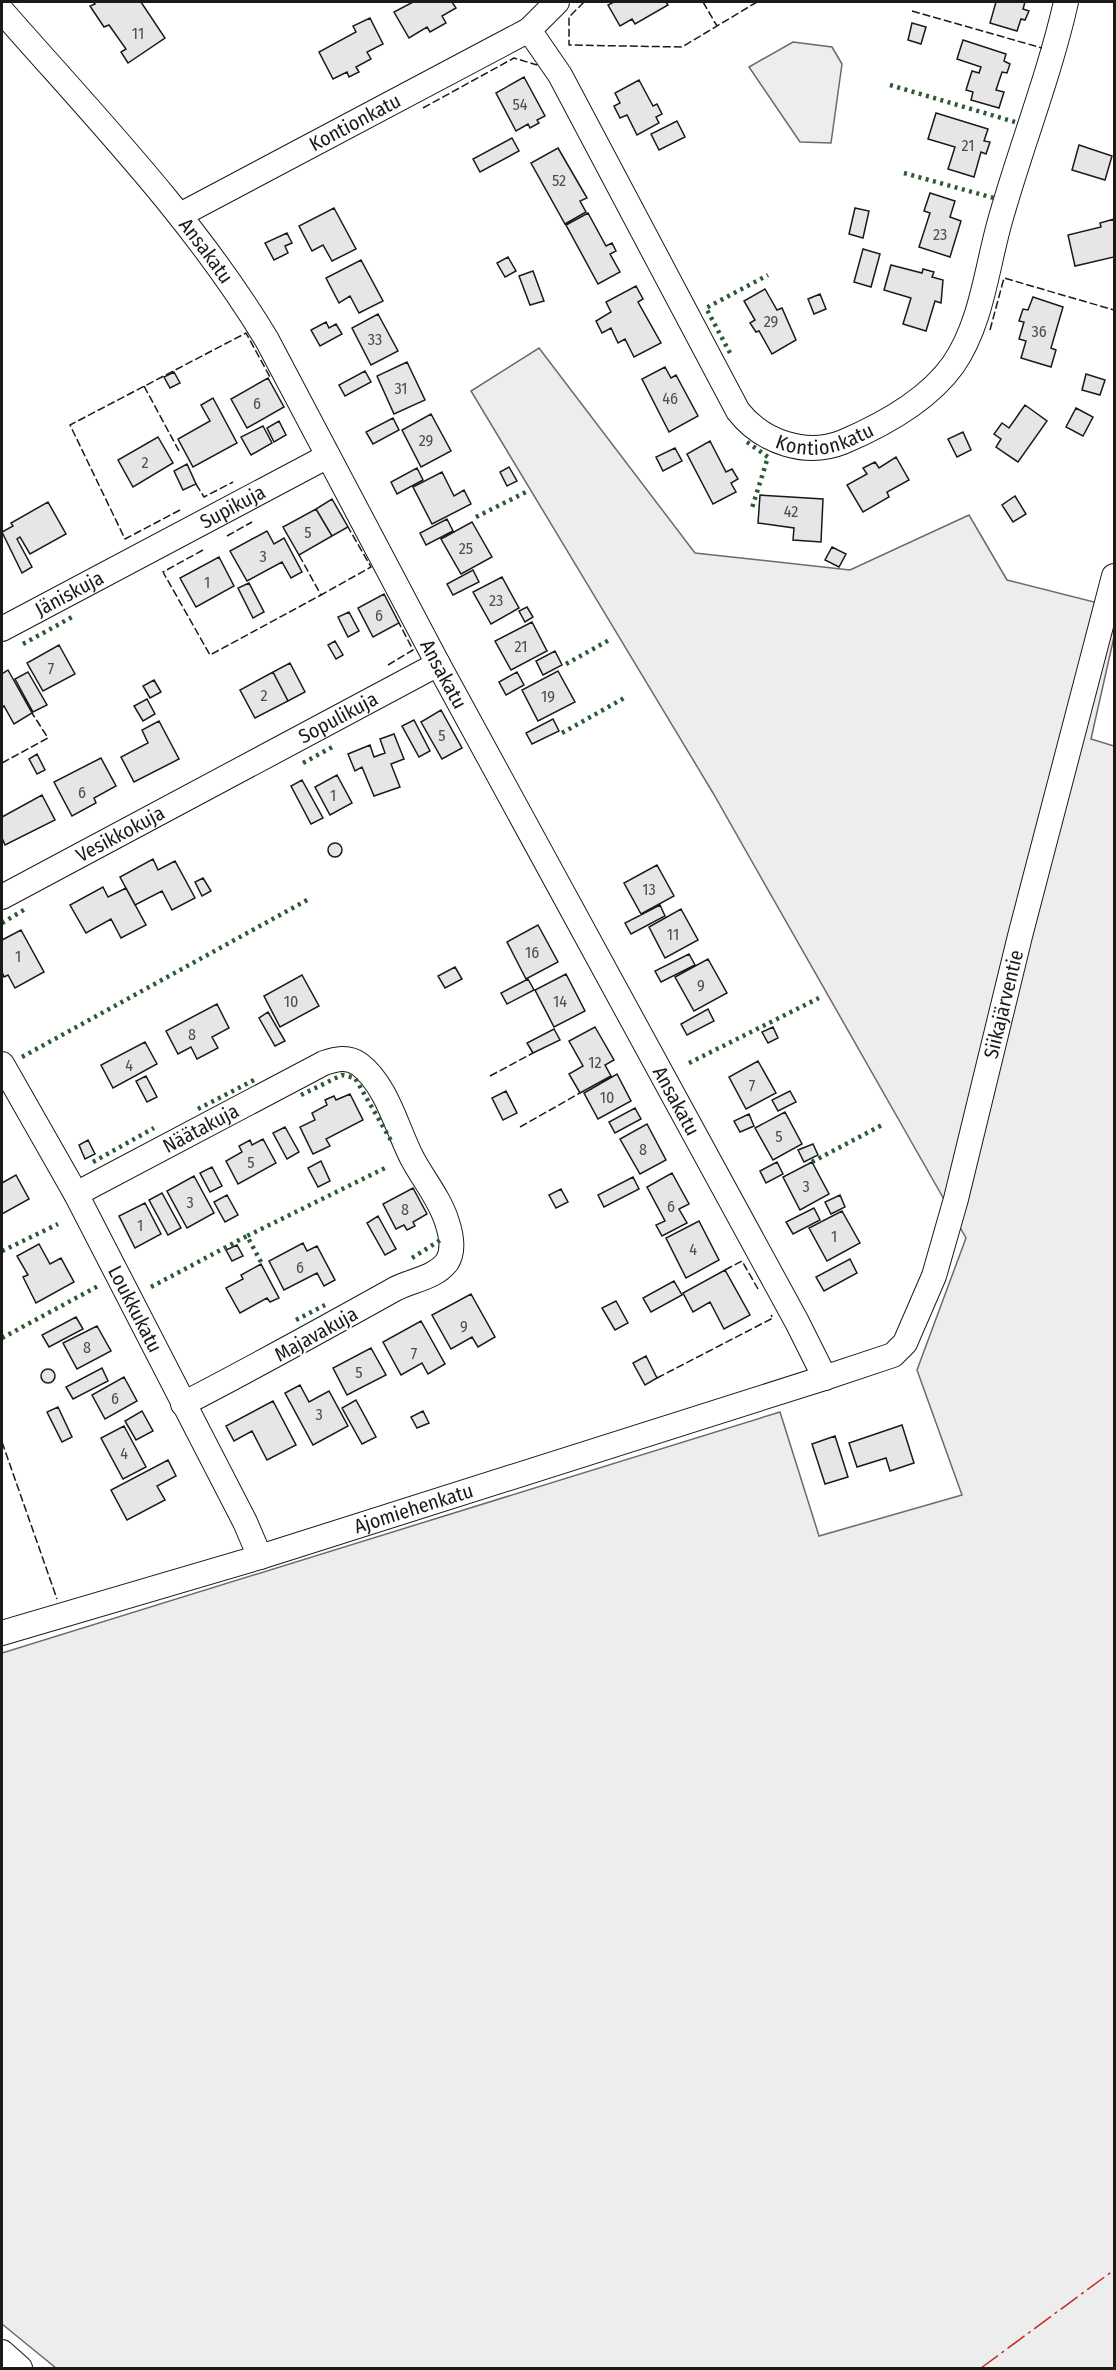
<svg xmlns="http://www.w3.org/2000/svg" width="1116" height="2370" font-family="'Fira Sans Condensed',sans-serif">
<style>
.green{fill:#ededed;stroke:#6a6a6a;stroke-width:1.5}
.building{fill:#e6e6e6;stroke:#1a1a1a;stroke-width:1.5}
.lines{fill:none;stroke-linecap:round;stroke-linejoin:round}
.minor-casing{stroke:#1a1a1a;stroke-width:26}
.minor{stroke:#fff;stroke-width:24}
.hedge{stroke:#2b5a34;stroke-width:4.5;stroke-dasharray:3 4.5;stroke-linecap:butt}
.fence{stroke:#1a1a1a;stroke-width:1.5;stroke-dasharray:8 3;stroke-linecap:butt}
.power{stroke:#c62828;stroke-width:1.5;stroke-dasharray:21 4.5 3 4.5;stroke-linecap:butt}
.labels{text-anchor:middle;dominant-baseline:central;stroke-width:4.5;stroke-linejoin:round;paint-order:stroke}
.number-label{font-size:16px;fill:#4d4d4d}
.street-label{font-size:20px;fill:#1a1a1a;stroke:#fff}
</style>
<rect width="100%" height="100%" fill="#fff"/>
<path class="green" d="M793,42L832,47L842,64L831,143L800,142L749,67Z
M539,348L695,553L850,570L969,515L1007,580L1114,607V637L1091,739L1114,746V2368H56L2,2324V1653L780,1412L819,1536L962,1495L917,1370L966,1238L713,793L471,391Z"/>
<path class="building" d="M93,2H141L165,38L128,63L121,52L126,49L109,25L104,27L90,6L95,4Z
M413,2H452L456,8L442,16L446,23L430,32L427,27L409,38L394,12Z
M614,2H666L668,5L635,24L632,19L620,26L608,5Z
M996,2H1025L1023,9L1029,11L1025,20L1021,19L1017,31L990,23Z
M370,18L383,44L367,52L371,59L356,67L359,72L349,77L347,72L333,79L319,52L356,32L353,26Z
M912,23L926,27L921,44L908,40Z
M963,40L1006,54L1004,61L1010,64L1007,73L1002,72L996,90L1004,92L999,108L971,100L973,92L966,90L972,71L979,73L981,67L957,59Z
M524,77L545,116L537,120L539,123L530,128L528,124L516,131L496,93Z
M639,80L653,106L657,104L662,114L656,117L659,123L637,135L627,115L620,118L614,106L620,103L615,93Z
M936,113L988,129L984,141L990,142L986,154L981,152L974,177L948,169L955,147L928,139Z
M677,121L685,137L659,150L651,134Z
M512,138L519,151L480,172L473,159Z
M1079,145L1112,156L1105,180L1072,170Z
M558,148L587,198L580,201L586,212L565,224L531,163Z
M930,193L955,201L950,217L961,221L950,257L919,247L930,213L924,211Z
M334,208L356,249L332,261L323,245L312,251L299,226Z
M855,208L869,211L863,238L849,234Z
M588,213L606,246L612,243L616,251L610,254L620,272L598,284L566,225Z
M1114,219V257L1075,266L1068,235L1101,227L1100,223Z
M287,233L292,243L285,246L288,253L274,260L265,243Z
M863,249L880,254L871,287L854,282Z
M508,257L516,271L505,277L497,263Z
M361,260L383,301L359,313L350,296L339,303L326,278Z
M891,265L922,273L923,269L934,272L932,277L943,280L941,303L935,301L926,331L903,324L911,298L884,290Z
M533,271L544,301L530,305L519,276Z
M636,286L643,299L638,302L661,343L634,357L625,339L618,343L611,328L602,333L596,321L611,312L606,302Z
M765,289L777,310L782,308L796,340L772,354L759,331L756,332L750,323L755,320L744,301Z
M820,294L826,309L814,314L808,299Z
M1033,297L1063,307L1051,348L1056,350L1051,367L1021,358L1026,341L1019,339L1024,322L1019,321L1023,309L1028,310Z
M378,314L398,351L371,365L352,328Z
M326,322L329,328L336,324L342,334L320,346L311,330Z
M407,362L425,400L394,414L377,376Z
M665,367L671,378L676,375L698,416L669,432L642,379Z
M365,371L371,382L345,396L339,385Z
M174,372L180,383L170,388L164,377Z
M1086,374L1105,380L1100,395L1082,390Z
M268,378L284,407L247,428L231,399Z
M213,398L237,443L193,467L178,439L210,421L201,405Z
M1025,405L1047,421L1018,462L996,447L1001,439L994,434L1002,423L1009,428Z
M1076,408L1093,417L1083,436L1066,427Z
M431,414L451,451L421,467L402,430Z
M393,418L399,430L373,444L366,432Z
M279,421L286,435L274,442L267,428Z
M263,426L272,443L251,455L241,437Z
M963,432L971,450L957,457L948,439Z
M158,437L173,463L133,487L118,460Z
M710,441L726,472L732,469L738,479L731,483L736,492L713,504L687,454Z
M675,448L682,461L663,471L656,457Z
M896,457L909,480L887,492L889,497L863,512L847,485L867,474L863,468L875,462L879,468Z
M187,464L196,484L183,490L174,471Z
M509,467L517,481L507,486L500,472Z
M417,468L423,480L397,494L391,482Z
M442,472L454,496L464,490L471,504L432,524L413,487Z
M760,495L823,499L821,542L793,540L794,528L758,523Z
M1015,496L1026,514L1013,522L1002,505Z
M332,499L348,527L332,536L316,509Z
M48,502L66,534L30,554L20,537L17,539L32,567L22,573L2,532L13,526L11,523Z
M316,509L332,536L299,555L283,527Z
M447,519L453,531L426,545L420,533Z
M472,522L492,557L461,574L441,539Z
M267,531L274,544L284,538L302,572L291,578L282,562L247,581L230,551Z
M832,547L846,554L839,567L825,560Z
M219,557L234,586L196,607L180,578Z
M473,570L479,582L453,595L447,584Z
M502,577L519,608L491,624L473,592Z
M249,583L264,612L253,618L238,588Z
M384,594L399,623L373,637L358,608Z
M527,607L533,617L525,622L519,611Z
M349,612L359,631L348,637L338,617Z
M532,622L547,651L511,670L495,641Z
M335,641L343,655L336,659L328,645Z
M59,645L75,674L43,691L27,663Z
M555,651L562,665L543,675L536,661Z
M290,663L305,692L288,701L273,672Z
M8,670L32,713L14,724L4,706L2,708V674Z
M558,671L575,702L538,721L522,690Z
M28,672L47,705L33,712L15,679Z
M273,672L288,701L255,718L240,690Z
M517,672L524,685L506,695L499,682Z
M154,680L161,692L150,698L143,686Z
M147,699L155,714L143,721L134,706Z
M441,710L462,748L442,759L421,722Z
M553,719L559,731L532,744L526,733Z
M414,720L430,751L419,757L402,726Z
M159,721L179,759L134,782L121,757L148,743L142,730Z
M394,734L404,759L391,764L400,787L374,796L362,767L355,771L348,754L370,745L374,757L385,753L380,739Z
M37,754L45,770L37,774L29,759Z
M101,758L116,786L94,798L96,803L72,816L54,782Z
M337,775L352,803L330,815L315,787Z
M302,780L323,818L311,824L291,786Z
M42,795L55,820L5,845L2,838V817Z
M328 850a7 7 0 1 1 14 0a7 7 0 1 1-14 0Z
M153,859L158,870L175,861L195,898L172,910L162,891L135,905L120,877Z
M657,865L674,896L641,914L624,883Z
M203,878L211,891L202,896L195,882Z
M103,887L108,897L126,888L146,925L121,938L111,919L86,933L70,905Z
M660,905L665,916L631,934L625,923Z
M681,909L698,940L665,958L649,927Z
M538,925L558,962L526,979L507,942Z
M21,930L44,972L15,988L8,975L4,977L2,972V940Z
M689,954L695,965L661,982L655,971Z
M708,959L727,993L694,1011L675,977Z
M455,967L462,979L445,988L438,976Z
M566,974L585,1011L554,1027L535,990Z
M302,975L319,1006L280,1027L264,996Z
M528,979L534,990L507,1004L501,993Z
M217,1004L229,1028L212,1037L218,1048L197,1059L191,1047L178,1054L166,1031Z
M708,1009L714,1021L687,1035L681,1024Z
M268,1012L285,1041L275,1046L259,1018Z
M595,1027L614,1060L605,1065L611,1076L580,1093L569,1074L583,1066L569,1041Z
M773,1027L778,1038L768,1043L762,1032Z
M554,1029L560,1040L533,1053L527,1043Z
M145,1042L157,1064L113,1088L101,1065Z
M758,1061L776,1093L746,1109L729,1077Z
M617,1074L631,1101L598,1119L584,1093Z
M146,1076L157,1097L147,1102L136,1081Z
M506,1091L517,1113L503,1120L492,1098Z
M790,1091L796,1102L778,1111L772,1100Z
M350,1094L363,1120L326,1139L330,1146L313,1154L300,1127L315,1120L312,1113L327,1105L325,1100L334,1096L336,1100Z
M635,1108L641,1119L615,1133L609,1122Z
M785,1112L802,1144L773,1160L755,1128Z
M749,1114L754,1126L740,1132L734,1121Z
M647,1124L666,1160L640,1174L620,1139Z
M285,1127L299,1152L287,1159L273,1133Z
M263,1139L276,1163L238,1184L226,1161L242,1152L239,1146L250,1140L252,1145Z
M88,1140L95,1154L85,1159L79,1145Z
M813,1144L818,1155L804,1162L798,1150Z
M321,1161L330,1181L318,1187L308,1168Z
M777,1162L783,1174L766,1183L760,1171Z
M812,1162L829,1194L800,1210L783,1177Z
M212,1167L222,1186L210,1192L200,1173Z
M672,1173L689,1204L679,1209L687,1223L662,1236L656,1225L665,1221L647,1187Z
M16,1175L29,1199L2,1214V1183Z
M194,1176L214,1213L187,1228L167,1191Z
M633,1177L639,1189L604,1207L598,1195Z
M413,1188L427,1214L413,1222L415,1226L407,1230L404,1225L396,1229L383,1204Z
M561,1189L568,1202L556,1208L549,1195Z
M162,1193L181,1228L168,1235L149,1200Z
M227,1195L238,1215L225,1222L214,1202Z
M840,1195L845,1207L831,1214L825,1202Z
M145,1203L161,1234L135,1248L119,1216Z
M814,1208L820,1220L793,1234L786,1222Z
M842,1211L860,1243L827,1261L809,1228Z
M378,1216L396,1249L385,1255L367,1223Z
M699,1221L719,1260L686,1278L666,1238Z
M303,1243L307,1251L317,1246L335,1280L324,1286L317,1273L284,1290L269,1261Z
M39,1244L50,1264L61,1258L74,1282L36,1303L23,1277L28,1275L17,1256Z
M237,1245L243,1256L232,1261L226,1250Z
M850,1259L857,1273L824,1291L816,1277Z
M261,1264L279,1298L270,1302L267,1298L240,1313L226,1288L243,1279L241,1275Z
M725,1270L750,1315L724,1329L710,1302L693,1312L683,1293Z
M674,1281L682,1295L651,1312L643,1298Z
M471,1294L495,1337L478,1347L472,1337L451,1349L432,1315Z
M616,1301L628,1323L615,1330L602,1308Z
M76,1317L83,1329L49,1347L42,1335Z
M421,1321L445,1364L428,1374L422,1363L401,1375L383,1342Z
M97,1326L111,1351L77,1369L63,1343Z
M371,1348L386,1375L347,1395L333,1368Z
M646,1356L657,1378L645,1385L633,1363Z
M102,1368L108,1381L73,1399L66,1387Z
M41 1376a7 7 0 1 1 14 0a7 7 0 1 1-14 0Z
M124,1377L137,1401L105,1419L92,1395Z
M300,1385L309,1402L329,1391L348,1426L313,1445L285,1393Z
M356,1400L376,1437L362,1444L342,1408Z
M273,1401L296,1445L267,1460L252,1431L234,1441L226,1426Z
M58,1407L72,1437L62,1442L47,1412Z
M142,1411L153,1431L136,1440L125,1421Z
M423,1411L429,1423L417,1428L411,1417Z
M902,1425L914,1463L890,1471L886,1458L857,1467L849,1443Z
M124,1426L146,1467L123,1479L101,1438Z
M835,1436L848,1477L825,1484L812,1444Z
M168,1460L176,1476L157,1486L165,1500L127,1520L111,1490Z"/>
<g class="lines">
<defs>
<g id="minor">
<path id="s1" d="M2,11C94,116 195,220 267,340L438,664L797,1322L825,1378"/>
<path id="s2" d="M529,30L560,75L738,411C762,442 806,457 843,442C883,425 928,400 953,365C983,322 987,263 1002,214C1022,144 1050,73 1066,2"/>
<path id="s3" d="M180,215L529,30L557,2"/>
<path id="s4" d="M2,629L328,456"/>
<path id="s5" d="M2,897L438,664"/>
<path id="s6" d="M2,1064L76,1194L245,1522L260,1557"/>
<path id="s7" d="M76,1194L324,1063C336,1059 348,1056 359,1064C387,1085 397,1129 412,1158C423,1179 440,1199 447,1222C451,1234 454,1251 447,1262C435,1278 412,1280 395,1289C325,1328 255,1367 183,1404"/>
<path id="s8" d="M2,1633L260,1557L821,1379L893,1355L905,1343L934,1276L956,1199L1020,936L1114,576"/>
<path d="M2,2352L20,2368"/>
</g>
</defs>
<use href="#minor" class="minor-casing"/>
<use href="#minor" class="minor"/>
<path class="hedge" d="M890,85L1015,122
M904,173L994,198
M730,353L706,308L768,275
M747,442L768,457L752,508
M476,517L526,492
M23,644L74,616
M566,664L611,639
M562,733L626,697
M303,763L336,745
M2,923L27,908
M22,1057L309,899
M689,1063L819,998
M301,1095L342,1075L355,1078L393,1144
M198,1109L254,1080
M93,1162L154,1128
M812,1162L882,1125
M2,1251L58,1224
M412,1258L442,1239
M261,1262L247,1236L385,1168
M151,1287L247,1236
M296,1320L325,1305
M2,1338L100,1285"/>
<path class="fence" d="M584,2L569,17V45L682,47L757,2
M703,2L717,26
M912,11L1042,48
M423,108L514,58L537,65
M990,330L1004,278L1114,310
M144,386L179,451
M196,484L204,497L233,482
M180,510L125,539L70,425L246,333L270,377
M227,536L252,522
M203,550L163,572L210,655L321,595
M299,555L321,595L371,567L348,527
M388,665L413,650L399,623
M2,763L48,738L32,713
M490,1076L533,1053
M520,1127L580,1093
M725,1270L742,1261L758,1289
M657,1378L773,1318L771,1315
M2,1442L57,1599"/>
<path class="power" d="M981,2368L1114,2270"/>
</g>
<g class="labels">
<g class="number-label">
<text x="138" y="33">11</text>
<text x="520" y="104">54</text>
<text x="968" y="145">21</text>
<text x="559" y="180">52</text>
<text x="940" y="234">23</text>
<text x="771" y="321">29</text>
<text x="1039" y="331">36</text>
<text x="375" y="339">33</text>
<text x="401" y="388">31</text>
<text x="670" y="398">46</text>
<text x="257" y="403">6</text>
<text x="426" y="440">29</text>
<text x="145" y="462">2</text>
<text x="791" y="511">42</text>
<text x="308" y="532">5</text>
<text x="466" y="548">25</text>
<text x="263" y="556">3</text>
<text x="207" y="582">1</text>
<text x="496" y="600">23</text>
<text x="379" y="615">6</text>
<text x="521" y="646">21</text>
<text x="51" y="668">7</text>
<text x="264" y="695">2</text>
<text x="548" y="696">19</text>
<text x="442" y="735">5</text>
<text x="82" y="792">6</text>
<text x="333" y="795">1</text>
<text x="649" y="889">13</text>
<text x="673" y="934">11</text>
<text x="532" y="952">16</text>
<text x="18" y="956">1</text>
<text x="701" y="985">9</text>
<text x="291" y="1001">10</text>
<text x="560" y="1001">14</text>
<text x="192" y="1034">8</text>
<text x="595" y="1062">12</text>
<text x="129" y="1065">4</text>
<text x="752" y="1085">7</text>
<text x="607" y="1097">10</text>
<text x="779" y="1136">5</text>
<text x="643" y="1149">8</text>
<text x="251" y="1162">5</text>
<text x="806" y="1186">3</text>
<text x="190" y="1202">3</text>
<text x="671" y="1206">6</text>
<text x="405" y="1209">8</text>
<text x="140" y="1225">1</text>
<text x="834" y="1236">1</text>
<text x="693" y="1249">4</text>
<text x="300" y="1267">6</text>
<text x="464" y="1326">9</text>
<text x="87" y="1347">8</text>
<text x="414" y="1353">7</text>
<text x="359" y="1372">5</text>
<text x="115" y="1398">6</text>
<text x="319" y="1414">3</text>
<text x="124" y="1453">4</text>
</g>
<g class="street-label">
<text stroke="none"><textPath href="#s3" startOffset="198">Kontionkatu</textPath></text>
<text stroke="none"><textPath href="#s1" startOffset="315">Ansakatu</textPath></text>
<text stroke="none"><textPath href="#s2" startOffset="534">Kontionkatu</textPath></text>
<text stroke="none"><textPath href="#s4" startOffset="261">Supikuja</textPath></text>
<text stroke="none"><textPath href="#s4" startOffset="76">Jäniskuja</textPath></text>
<text stroke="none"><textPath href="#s1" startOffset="801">Ansakatu</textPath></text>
<text stroke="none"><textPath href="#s5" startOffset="381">Sopulikuja</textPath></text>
<text stroke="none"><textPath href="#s5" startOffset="134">Vesikkokuja</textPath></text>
<text stroke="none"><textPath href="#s8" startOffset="1304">Siikajärventie</textPath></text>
<text stroke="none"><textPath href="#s1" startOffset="1287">Ansakatu</textPath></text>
<text stroke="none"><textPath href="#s7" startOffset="141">Näätakuja</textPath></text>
<text stroke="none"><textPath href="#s6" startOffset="279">Loukkukatu</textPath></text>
<text transform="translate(316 1334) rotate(-29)">Majavakuja</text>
<text stroke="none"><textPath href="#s8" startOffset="430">Ajomiehenkatu</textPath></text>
</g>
</g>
<rect width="1116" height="2370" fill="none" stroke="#1a1a1a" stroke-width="6"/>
</svg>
